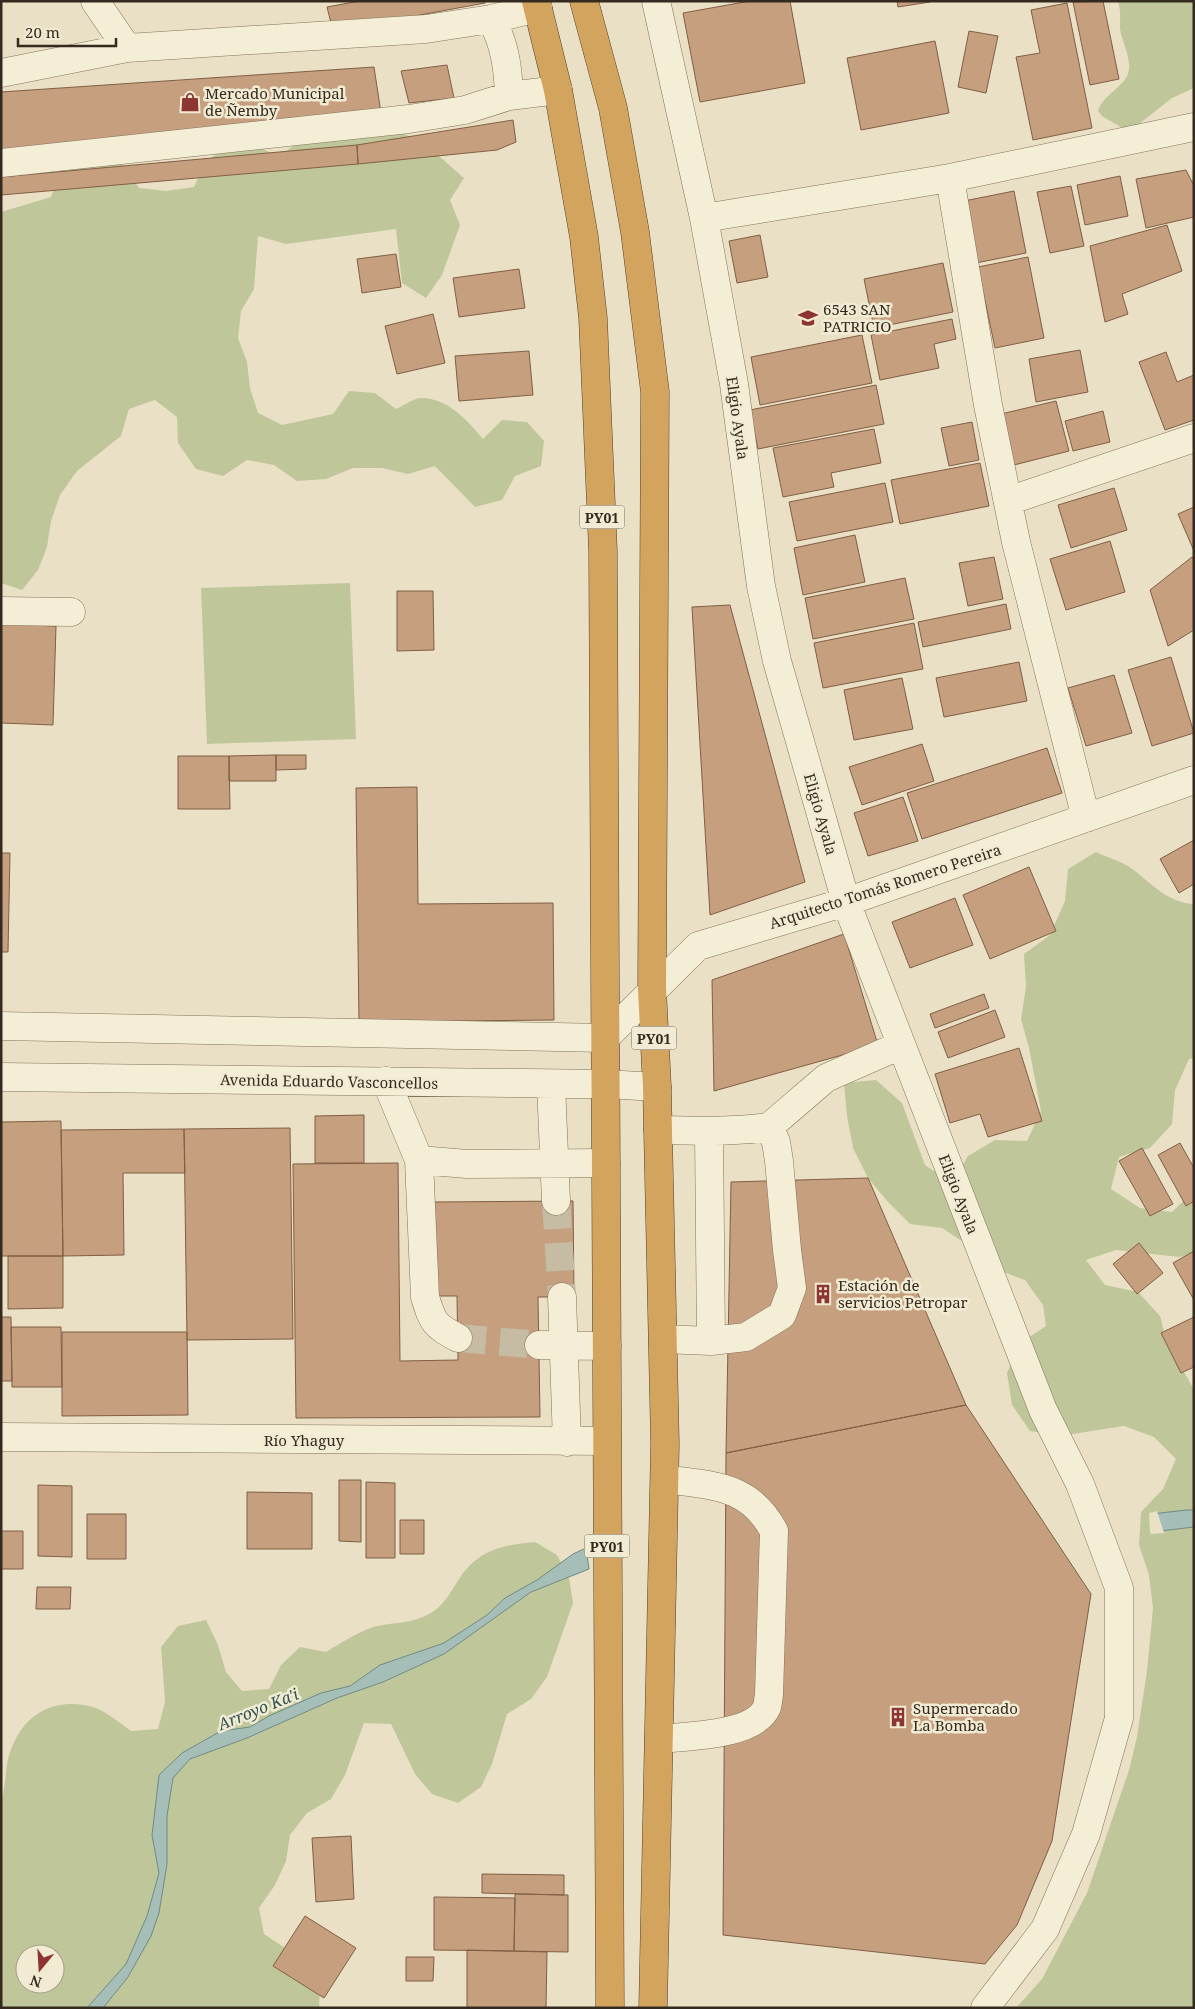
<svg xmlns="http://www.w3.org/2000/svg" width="1195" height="2009" font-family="'Noto Serif',serif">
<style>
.green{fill:#bfc79a;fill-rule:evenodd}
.water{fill:#a6beb8;stroke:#6e8b85}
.pier{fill:#eae0c5}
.building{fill:#c59f7e;stroke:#805f44}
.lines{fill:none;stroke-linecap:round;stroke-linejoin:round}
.minor-tunnel{stroke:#c6bca4;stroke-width:28;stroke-dasharray:28 14;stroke-linecap:butt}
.minor-casing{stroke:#83735c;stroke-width:29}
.highway-casing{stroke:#514130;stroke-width:29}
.minor{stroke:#f5eed7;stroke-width:28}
.highway{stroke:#d2a45d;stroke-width:28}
.labels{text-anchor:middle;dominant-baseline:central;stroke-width:5;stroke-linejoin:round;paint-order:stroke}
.shield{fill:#f2ebd3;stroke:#6d6455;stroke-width:1}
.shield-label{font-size:14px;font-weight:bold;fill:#342a1f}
.poi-label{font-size:15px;fill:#342a1f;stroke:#f2ebd3;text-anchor:start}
.street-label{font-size:15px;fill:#342a1f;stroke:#f2ebd3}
.water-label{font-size:16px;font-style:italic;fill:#305352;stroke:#f2ebd3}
</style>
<rect width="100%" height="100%" fill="#eae0c5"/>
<path class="green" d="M1118,1H1194V88L1172,98L1129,132L1102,116L1098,111C1102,97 1118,90 1126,78C1135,64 1122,43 1120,29C1120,19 1121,11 1118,1Z
M378,122L424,143L464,178L450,200L460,225L442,275L426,298L402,283L396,229L286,244L258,236L254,289L241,311L238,338L247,362L250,388L258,413L282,425L333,414L349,391L375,393L396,409C403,406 414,398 421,398C448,398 467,420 483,439L502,420L527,422L544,441L541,466L515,476L502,500L475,507L435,466L408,474L382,468H353L326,479L297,481L274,465L247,460L223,476L196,469L178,443L177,417L155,400L129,409L121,436L77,471L60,495L51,521L47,547L38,570L22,590L1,583V212L51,197L61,171L81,154L106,152L124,166L139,188L166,191L194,187L205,163L226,146L253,144L279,157L300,140Z
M350,583L356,739L207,744L201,588Z
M1096,852C1106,857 1118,860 1128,866C1149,880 1166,903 1194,904V1058L1189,1059L1175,1090L1172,1124L1150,1148L1119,1157L1111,1189L1140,1208L1172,1212L1194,1191V1253L1179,1257L1116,1250L1086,1260L1105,1285L1138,1292L1160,1316L1168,1348L1187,1377L1194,1390V2008H1016L1042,1979L1087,1893L1129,1770L1137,1737L1147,1671L1153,1608L1149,1575L1139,1545L1141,1512L1163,1489L1176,1459L1154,1437L1124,1426L1060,1436L1030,1431L1012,1405L1007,1373L1019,1344L1046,1326L1043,1305L1025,1280L990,1267L968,1245L942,1228L910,1224L888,1202L868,1178L853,1148L847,1116L844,1083L876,1080L902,1103L925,1165L952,1183L968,1156L995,1140L1027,1141L1041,1111L1029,1048L1021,1019L1026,987L1024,954L1050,935L1065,901L1068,869Z
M535,1542L557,1555L569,1578L573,1603L547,1677L531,1699L507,1714L492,1764L481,1787L458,1803L432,1794L415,1774L391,1724L364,1723L345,1775L331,1799L307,1813L290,1835L286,1861L275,1885L259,1908L264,1934L285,1948L320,1988L319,2008H1V1801C6,1787 5,1773 8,1759C18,1722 44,1699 84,1705C102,1707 117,1721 131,1731L158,1729L165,1702L161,1647L178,1626L206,1620L218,1645L226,1672L242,1691L269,1689L281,1665L300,1647L326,1652C341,1643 356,1633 373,1627C392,1622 412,1624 429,1614C446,1605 453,1587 463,1573C483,1548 505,1545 535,1542ZM25,1954H55V1984H25Z"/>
<path class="water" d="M1187,1510H1194V1527L1152,1532L1151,1514Z
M586,1548L589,1569L531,1592L444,1654L383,1682L337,1698L247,1738L190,1759L173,1778L167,1816V1864L159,1913L151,1936L128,1977L103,2008H87L126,1964L147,1916L159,1873L152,1835L159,1775L182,1753L221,1731L250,1727L269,1716L321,1693L350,1686L380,1665L444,1643L487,1615L505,1598L537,1580L573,1554Z"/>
<path class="pier" d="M1157,1511L1164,1533L1151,1534L1150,1532L1149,1513Z"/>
<path class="building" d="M360,1H485V3L333,31L327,7Z
M750,1H790L805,83L700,102L683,13Z
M897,1H930V2L898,7Z
M1103,1L1119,79L1090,85L1073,2Z
M1067,3L1092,128L1033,140L1016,57L1040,53L1031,10Z
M969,31L998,36L986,93L958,87Z
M935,41L949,113L861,130L847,58Z
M447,65L454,98L409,103L401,71Z
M374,67L381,113L1,151V92Z
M513,120L516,142L497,150L358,164L357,145Z
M357,145L358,164L1,195V177Z
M1186,170L1194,186V217L1146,228L1136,179Z
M1120,176L1128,216L1085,225L1077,185Z
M1071,186L1084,246L1050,253L1037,192Z
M1014,191L1026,253L976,263L964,201Z
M1167,225L1182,271L1122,294L1128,314L1105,322L1090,246Z
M760,235L768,277L737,283L729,241Z
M396,254L401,287L362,293L357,259Z
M1028,257L1044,338L995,348L978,267Z
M943,263L953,312L874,328L864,279Z
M519,269L525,308L459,317L453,278Z
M433,314L445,363L397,374L385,326Z
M952,319L956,339L934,344L939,368L880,380L871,335Z
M862,335L872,383L760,405L751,357Z
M1080,350L1088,392L1036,402L1029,359Z
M529,351L533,395L459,401L455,356Z
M1166,352L1177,382L1194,375V420L1165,430L1139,362Z
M876,385L884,424L758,449L750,410Z
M1056,401L1069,451L1014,465L1001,414Z
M1103,411L1110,442L1073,451L1065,421Z
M972,422L979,460L949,466L941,428Z
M874,429L881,463L831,473L834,487L783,497L773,448Z
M980,463L989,506L900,524L891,480Z
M885,483L893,522L797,541L789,502Z
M1114,488L1127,530L1071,548L1058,505Z
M1194,507V551L1178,514Z
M855,535L865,582L803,595L794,548Z
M1110,541L1125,592L1066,610L1050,559Z
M994,557L1003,599L968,606L959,563Z
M1192,557L1194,560V630L1168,646L1150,590Z
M905,578L914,619L813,639L805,598Z
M397,591H433L434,650L397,651Z
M1006,604L1011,629L923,647L918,622Z
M730,605L805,882L710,915L692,607Z
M914,623L923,669L823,688L814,643Z
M1,624L56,626L53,725L1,723Z
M1171,657L1194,733L1152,746L1128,670Z
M1019,662L1027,701L944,717L936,678Z
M1114,675L1132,733L1086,746L1068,688Z
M902,678L913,729L854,740L844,690Z
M922,744L934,781L862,805L849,767Z
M1047,748L1062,793L922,839L907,793Z
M276,755H306V769L276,770Z
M276,755V781H229V756Z
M178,756H229L230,809H178Z
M417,787L418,904L553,903L554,1020L359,1022L356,788Z
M903,797L918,841L868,856L854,813Z
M1194,840V884L1179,893L1160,859Z
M1,853H10L8,952H1Z
M1029,867L1056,931L990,959L963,895Z
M955,898L973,945L910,968L892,922Z
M844,934L878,1045L714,1091L712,980Z
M984,994L989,1008L935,1028L930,1014Z
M995,1010L1005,1037L948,1058L938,1032Z
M1019,1048L1042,1121L988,1137L980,1114L950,1123L935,1074Z
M364,1115V1163H315V1116Z
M61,1121L63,1256H1V1122Z
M290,1128L293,1339L187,1340L184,1129Z
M184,1129L185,1173H123L124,1255L63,1256L61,1130Z
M1180,1143L1194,1168V1201L1186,1206L1158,1155Z
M1142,1148L1173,1204L1150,1216L1119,1161Z
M398,1163L400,1361L458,1360L457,1296H433L432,1202L573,1201L574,1297H538L540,1417L296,1418L293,1164Z
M868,1178L966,1405L726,1453L731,1182Z
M1139,1243L1163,1273L1137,1294L1113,1264Z
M1194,1251V1300L1173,1263Z
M8,1256H63V1308L8,1309Z
M1,1317H11L12,1381H1Z
M1194,1317V1367L1181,1373L1161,1333Z
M11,1327H61L62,1387H12Z
M62,1332H187L188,1415L62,1416Z
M966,1405L1091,1594L1052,1841L1017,1925L985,1964L723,1935L726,1453Z
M339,1480H361V1542L339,1541Z
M366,1482L395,1483V1558H366Z
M38,1485L72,1486V1557L38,1556Z
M247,1492L312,1493V1549H247Z
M87,1514H126V1559H87Z
M400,1520H424V1554H400Z
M1,1531H23V1569H1Z
M37,1587H71L70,1609H36Z
M351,1836L354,1899L316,1902L312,1838Z
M482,1874L564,1875V1895L482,1893Z
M515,1894L568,1895V1952L514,1951Z
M434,1897L515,1898L514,1951L434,1950Z
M305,1916L356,1948L324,1998L273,1966Z
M467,1950L547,1952L546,2008H467Z
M406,1957H434L433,1981H406Z"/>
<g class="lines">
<path class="minor-tunnel" d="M556,1201L562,1297
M458,1338L539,1345"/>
<defs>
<path id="minor" d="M95,1L127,48
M656,1L704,218L734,384L761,586L777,661L846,902L1043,1410L1080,1484L1119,1588V1718L1086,1834L1045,1929L985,2008
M491,19C505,44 508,67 509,96
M1,73L127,48L426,29L491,19L538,8
M1,163L409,119L465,110L509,96L558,90
M950,178L988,405L1016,542L1086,818
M704,218L950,178L1194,127
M1008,501L1194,438
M1,611L71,612
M1,1026L605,1038L698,946L846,902L1194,780
M1,1077L605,1084L657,1087
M386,1081L419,1160L467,1164L606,1163
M551,1084L556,1201
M769,1127L826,1078L901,1045
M658,1130C696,1131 732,1132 769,1127L776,1142L779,1161L787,1250L792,1288L782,1315L746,1337L711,1341L663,1339
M709,1132L711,1341
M419,1160L425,1297C433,1323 434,1325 458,1338
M562,1297L567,1442
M539,1345L607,1346
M1,1437L607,1441
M659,1739C686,1736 755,1736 767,1707C768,1704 768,1699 769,1695L774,1531C749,1484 712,1486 665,1479"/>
<path id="highway" d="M536,1L558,90L584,237L593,318L603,551L610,2008
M584,1L613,108L635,232L655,392L652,989L657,1087L665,1444L653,2008"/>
</defs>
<use href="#minor" class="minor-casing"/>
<use href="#highway" class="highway-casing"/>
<use href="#minor" class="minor"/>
<use href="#highway" class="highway"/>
</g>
<defs>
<symbol id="shop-bare" viewBox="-9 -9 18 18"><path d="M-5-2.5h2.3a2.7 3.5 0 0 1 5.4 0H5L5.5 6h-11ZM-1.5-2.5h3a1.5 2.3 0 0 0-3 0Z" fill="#8c3532" stroke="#f2ebd3" stroke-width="2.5" paint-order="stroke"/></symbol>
<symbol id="school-bare" viewBox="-9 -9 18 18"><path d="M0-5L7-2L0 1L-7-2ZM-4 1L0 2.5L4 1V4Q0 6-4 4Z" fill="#8c3532" stroke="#f2ebd3" stroke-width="2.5" paint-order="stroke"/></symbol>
<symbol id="building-bare" viewBox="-9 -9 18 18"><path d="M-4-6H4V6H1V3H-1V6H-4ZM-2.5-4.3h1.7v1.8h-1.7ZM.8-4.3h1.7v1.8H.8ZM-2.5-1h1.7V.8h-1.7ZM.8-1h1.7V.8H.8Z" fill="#8c3532" stroke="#f2ebd3" stroke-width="2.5" paint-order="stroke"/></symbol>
</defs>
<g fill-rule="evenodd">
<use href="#shop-bare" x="176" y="88" width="28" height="28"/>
<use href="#school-bare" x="794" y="304" width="28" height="28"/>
<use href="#building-bare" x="809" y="1280" width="28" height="28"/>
<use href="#building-bare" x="884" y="1703" width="28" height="28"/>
</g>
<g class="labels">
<g class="shield">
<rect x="579.5" y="505.5" width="45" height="23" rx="4"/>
<rect x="631.5" y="1026.5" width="45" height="23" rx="4"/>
<rect x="584.5" y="1534.5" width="45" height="23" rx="4"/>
</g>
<g class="shield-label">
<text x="602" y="517">PY01</text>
<text x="654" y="1038">PY01</text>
<text x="607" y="1546">PY01</text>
</g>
<g class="poi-label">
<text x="205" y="93">Mercado Municipal<tspan x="205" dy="17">de Ñemby</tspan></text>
<text x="823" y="309">6543 SAN<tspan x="823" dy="17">PATRICIO</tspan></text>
<text x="838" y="1285">Estación de<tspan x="838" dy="17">servicios Petropar</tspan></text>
<text x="913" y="1708">Supermercado<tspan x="913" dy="17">La Bomba</tspan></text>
</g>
<g class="street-label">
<text transform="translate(738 418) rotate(82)">Eligio Ayala</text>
<text transform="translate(821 814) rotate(74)">Eligio Ayala</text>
<text transform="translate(885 886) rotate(-18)">Arquitecto Tomás Romero Pereira</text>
<text transform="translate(329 1081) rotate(1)">Avenida Eduardo Vasconcellos</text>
<text transform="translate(959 1194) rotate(69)">Eligio Ayala</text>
<text x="304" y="1440">Río Yhaguy</text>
</g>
<g class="water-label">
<text transform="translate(258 1709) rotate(-22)">Arroyo Ka'i</text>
</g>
</g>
<rect width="1195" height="2009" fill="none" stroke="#342a1f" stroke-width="5"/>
<g transform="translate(40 1969) rotate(198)"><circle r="24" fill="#f2ebd3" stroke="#a69e8b"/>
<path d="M0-4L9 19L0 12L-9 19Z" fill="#8c3532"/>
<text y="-8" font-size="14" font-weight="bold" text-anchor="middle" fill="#342a1f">N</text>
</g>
<path d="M18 38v8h98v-8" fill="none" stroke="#342a1f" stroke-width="2.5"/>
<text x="25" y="38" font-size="15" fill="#342a1f" stroke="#f2ebd3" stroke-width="4" paint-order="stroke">20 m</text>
</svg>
